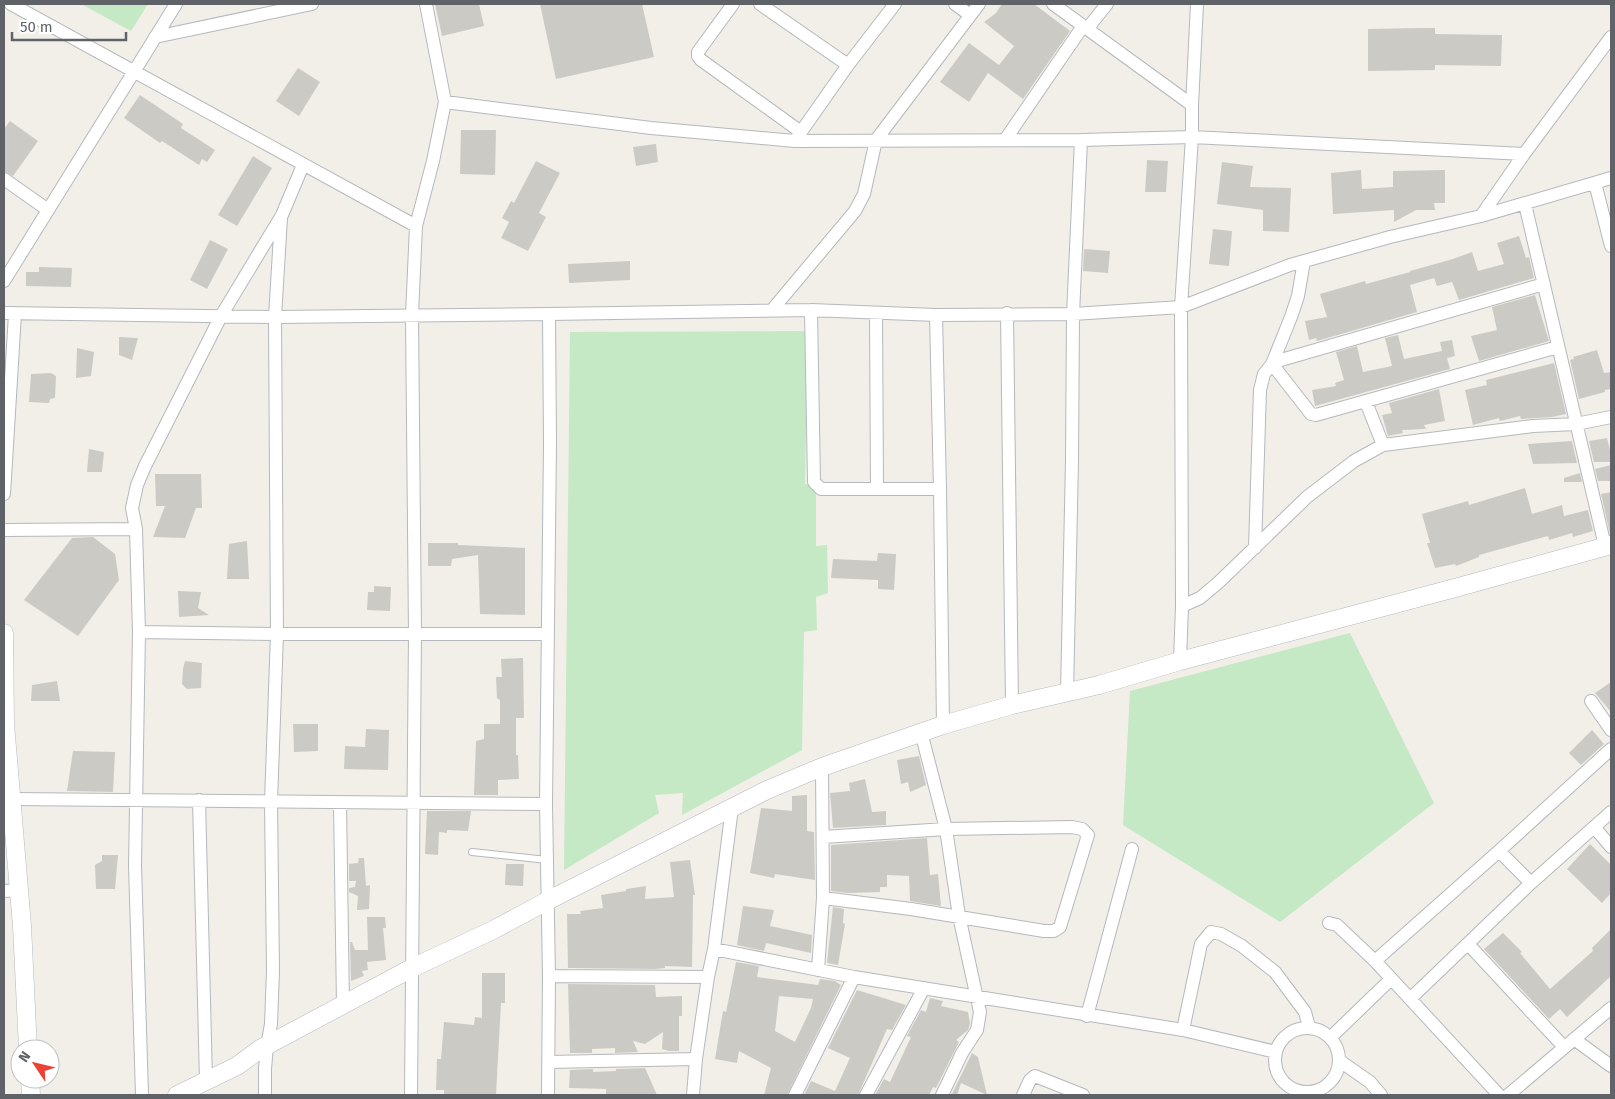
<svg xmlns="http://www.w3.org/2000/svg" width="1615" height="1099" font-family="'Fira Sans',sans-serif">
<style>
.green{fill:#c5e8c5}
.building{fill:#cccac5;fill-rule:evenodd}
.lines{fill:none;stroke-linecap:round;stroke-linejoin:round}
.lane-casing{stroke:#b5b8bc;stroke-width:8}
.street-casing{stroke:#b5b8bc;stroke-width:14}
.secondary-casing{stroke:#b6babf;stroke-width:19}
.lane{stroke:#fff;stroke-width:6}
.street{stroke:#fff;stroke-width:12}
.secondary{stroke:#fff;stroke-width:18}
</style>
<rect width="100%" height="100%" fill="#f1efe8"/>
<path class="green" d="M81,4H148L131,31Z
M808,331L805,484L816,486V546L827,545L828,593L816,597L817,630L804,632L802,750L682,815L683,793L655,795L659,813L564,870L570,332Z
M1350,633L1434,803L1280,922L1123,825L1130,691Z"/>
<path class="building" d="M435,4H479L484,26L442,36Z
M540,4H642L654,57L556,79Z
M1002,4H1034L1070,31L1023,99L988,73L969,102L940,82L969,43L999,65L1014,46L984,22L996,13Z
M1421,28H1435V34L1502,35L1501,66L1435,65V70L1368,71V29Z
M298,68L320,82L299,116L276,101Z
M140,95L183,124L181,128L215,150L207,162L202,159L199,165L162,141L160,143L124,118Z
M10,121L38,141L13,176L4,171V129Z
M461,130H496L495,175L460,174Z
M656,144L658,162L636,166L633,147Z
M253,156L272,168L237,226L218,215Z
M1147,160L1168,161L1166,192H1145Z
M536,161L560,173L539,213L546,217L528,251L501,238L509,222L502,218L511,201L514,203Z
M1222,162L1253,166L1250,187L1291,188L1289,232L1263,231V210L1217,204Z
M1361,170L1362,189L1393,187V171L1445,170V203H1434L1435,210H1416L1394,222V210L1333,214L1331,173Z
M1213,229L1232,231L1229,266L1209,264Z
M1519,236L1526,258L1529,257L1534,278L1459,300L1452,282L1437,286L1434,278L1410,285L1417,312L1317,341L1316,338L1309,340L1305,321L1327,317L1320,294L1365,281L1366,284L1410,272V271L1453,259L1472,252L1478,271L1504,264L1497,243Z
M210,240L228,249L207,289L190,280Z
M1084,249L1110,251L1108,273L1083,271Z
M630,261V280L569,283L568,264Z
M39,267L72,268L71,287L26,286V272H39Z
M1535,295L1549,341L1479,361L1471,336L1497,330L1492,307Z
M1398,335L1404,359L1442,351L1440,342L1452,340L1455,356L1447,358L1450,369L1315,406L1312,390L1336,386L1335,383L1344,380L1336,352L1357,346L1363,372L1392,366L1385,338Z
M119,337L138,338L132,360L119,355Z
M77,348L94,352L91,376L76,378Z
M1597,350L1604,373L1611,372V389L1605,390V392L1579,399L1570,360L1574,359L1573,357Z
M1554,363L1566,414L1552,417L1521,419L1520,416L1500,421L1499,418L1473,425L1465,390L1487,385L1486,380Z
M51,373L56,376L55,398L50,399L49,403L29,402L31,374Z
M1439,389L1445,421L1424,425L1426,429L1402,430L1403,433L1388,436L1382,415L1392,413L1389,403Z
M1607,438L1611,454V462H1594L1589,441Z
M1572,441L1577,463L1533,464L1528,444Z
M89,449L104,452L102,472H87Z
M1611,465V481H1598L1595,469Z
M1580,473L1582,482H1564V478Z
M155,474H201L202,508H196L185,538L153,537L165,506H156Z
M1525,488L1532,514L1562,505L1564,516L1588,510L1593,531L1573,537L1572,533L1549,540L1548,536L1479,555V557L1456,566L1455,564L1435,568L1427,543H1430L1422,514L1468,501L1469,505Z
M1611,492V533L1610,534L1601,494Z
M93,537L115,554L119,580L78,636L24,600L72,538Z
M247,541L249,579H227L229,544Z
M428,543H458V545L525,548V615L480,614L478,555L452,559L451,566H428Z
M878,553L896,554L894,590L878,589V580L831,578L833,559L877,561Z
M374,586L391,587L390,611L367,610L368,592H374Z
M178,591L201,592L198,608L209,615L179,617Z
M523,658L524,718H516V755H518L519,779L498,780V795H474L476,741L484,739V724H500V700L497,698L496,677H502L501,659Z
M185,661L202,663L201,688L187,689L182,684L183,669Z
M57,681L60,701H31L32,685Z
M1611,682V712L1595,693Z
M293,724H318V751L294,752Z
M366,729L389,730L388,770L344,769L345,746L365,747Z
M1592,730L1604,744L1581,765L1569,753Z
M73,751L115,752L113,792L67,791Z
M919,756L926,785L910,792L908,782L901,784L897,760Z
M865,779L872,812L886,811V825L833,828L830,793L850,791L849,783Z
M807,795V831L814,832L815,880L775,874L774,878L750,873L761,808L792,811V796Z
M427,811H471L468,831L447,830V833L439,832L438,855L425,854Z
M927,838L930,875L938,874L941,906L910,901L909,876L887,875V887H880V892L848,893L831,891V845Z
M1590,844L1611,865V893L1602,903L1567,869Z
M102,855H118L115,889H96L95,865L102,861Z
M359,858H364L366,886L370,885L369,909L357,910L358,896L349,892V888L355,887L356,881H349V864L358,863Z
M690,860L695,895H693L692,967L665,966V968L655,969L568,968L567,914H581L580,911L603,908L601,895L626,891V889L646,886L645,899L674,897L670,862Z
M506,864H524L523,886L505,885Z
M743,906L774,910L770,926L812,935L811,953L766,943L764,951L737,945Z
M833,907L844,909L843,923L845,924L838,965L827,963Z
M367,917H385L386,928H383L386,960L367,962L368,970L362,971L364,976L351,981L350,942H352L355,950H368Z
M1611,929V976L1567,1017L1560,1009L1549,1019L1484,949L1503,933L1522,952L1520,953L1550,989L1593,951L1592,948Z
M736,962L759,966L757,977L818,985L820,979L835,981L841,985L787,1095H764L771,1068L739,1051L737,1063L715,1059L723,1011L726,1012ZM779,996L813,999L811,1008L795,1042L775,1031Z
M482,973H505V1003H501L496,1095H444V1090H436L437,1059H441L444,1022L474,1025L475,1017L482,1018Z
M568,984L655,985L656,997L682,996V1016H679V1051H669L662,1049L663,1032L645,1044L633,1041L638,1052L615,1053V1048L592,1049V1053H570Z
M857,990L906,1005L892,1030L887,1029L858,1095H804L811,1081L835,1091L850,1058L828,1048Z
M930,998L943,1001L941,1006L968,1012L970,1023L968,1030L956,1040L959,1042L936,1088L933,1087L929,1095H875L884,1079L890,1082L911,1037L907,1036L921,1010L926,1012Z
M972,1053L978,1057L987,1095L961,1083L957,1095L952,1094Z
M645,1068L657,1095H606V1089L569,1088L570,1070L593,1069V1072L616,1071V1069Z"/>
<g class="lines">
<defs>
<path id="lane" d="M472,852L547,860"/>
<path id="street" d="M11,4L416,226
M733,4L698,52V56L701,60L801,132
M760,4L848,65
M955,4L970,15
M1053,4L1192,105
M1087,29L1107,4
M155,37L312,4
M445,102L651,128L795,141L1081,140L1192,137L1524,154
M796,139L848,65L895,4
M1005,140L1083,26
M4,179L48,210
M1595,183L1611,246
M1525,204L1605,546
M1481,216L1524,154L1611,37
M1304,261L1298,296L1291,317L1272,364L1311,414L1316,415L1558,347
M4,281L176,4
M772,310L855,211L864,194L876,140L979,4
M811,310L814,482L821,489H940
M4,313L275,317L549,314L811,310L936,315L1073,314L1181,307L1290,265L1390,237L1481,216L1611,178
M876,313L877,489
M1007,313L1012,705
M936,315L940,489L943,725
M1274,362L1544,284
M1366,402L1383,445
M4,494L15,314
M4,530L136,529
M1255,548L1260,390L1264,374L1272,364
M1182,606L1200,598L1219,582L1307,497L1354,461L1383,445L1533,426L1576,424L1611,417
M139,632L277,634H548
M1180,661L1182,606L1181,307L1192,137V105L1197,4
M1067,693L1072,461L1073,314L1081,140
M1591,701L1611,730
M921,732L946,829L959,916L980,1012L977,1030L962,1053L942,1095
M13,799L546,804
M199,800L206,1081
M340,803L343,1006
M1595,828L1611,847
M1499,851L1531,883
M4,891L19,890
M823,898L911,909L1044,931H1054L1060,927L1088,835L1082,829L1072,827L946,829L823,837
M1329,923L1337,925L1375,961L1499,1095
M1468,944L1564,1047
M714,949L854,977L1183,1030L1276,1052
M1375,961L1499,851L1611,749
M818,970L823,898L822,767
M549,976L708,977
M1410,999L1531,883L1611,812
M1087,1016L1132,849
M1275 1060a32 32 0 1 1 64 0a32 32 0 1 1-64 0Z
M1183,1030L1201,944L1211,932L1221,934L1242,946L1275,972L1305,1012L1309,1027
M1331,1037L1391,979
M1574,1039L1611,1066
M1340,1061L1370,1082L1381,1095
M549,1062L696,1059
M142,1095L135,865L139,632L136,529L132,508L137,485L145,466L221,316L282,215L303,165
M265,1095V1069L267,1046L271,1024L273,971L271,802L277,634L275,317L281,218
M411,1095L415,633L412,315L416,226L433,161L445,102L426,4
M548,1095L549,976L546,804L550,443L549,314
M693,1095L696,1059L708,977L714,949L732,808
M795,1095L854,977
M866,1095L924,988
M1023,1095L1030,1080L1035,1076L1083,1095
M1508,1095L1611,1008"/>
<path id="secondary" d="M4,633L5,724L22,926L28,1049
M30,1079L31,1095
M177,1095L237,1066L260,1049L412,968L493,930L547,901L767,790L822,767L943,725L1012,705L1099,685L1180,661L1455,588L1611,545"/>
</defs>
<use href="#lane" class="lane-casing"/>
<use href="#street" class="street-casing"/>
<use href="#secondary" class="secondary-casing"/>
<use href="#lane" class="lane"/>
<use href="#street" class="street"/>
<use href="#secondary" class="secondary"/>
</g>
<rect width="1615" height="1099" fill="none" stroke="#5f6368" stroke-width="10"/>
<g transform="translate(35 1064) rotate(305)"><circle r="24" fill="#ffffff" stroke="#bfc1c3"/>
<path d="M0-4L9 19L0 12L-9 19Z" fill="#ea4335"/>
<text y="-8" font-size="14" font-weight="bold" text-anchor="middle" fill="#5f6368">N</text>
</g>
<path d="M12 32v8h114v-8" fill="none" stroke="#5f6368" stroke-width="2.5"/>
<text x="20" y="32" font-size="15" fill="#5f6368" stroke="#ffffff" stroke-width="4" paint-order="stroke">50 m</text>
</svg>
